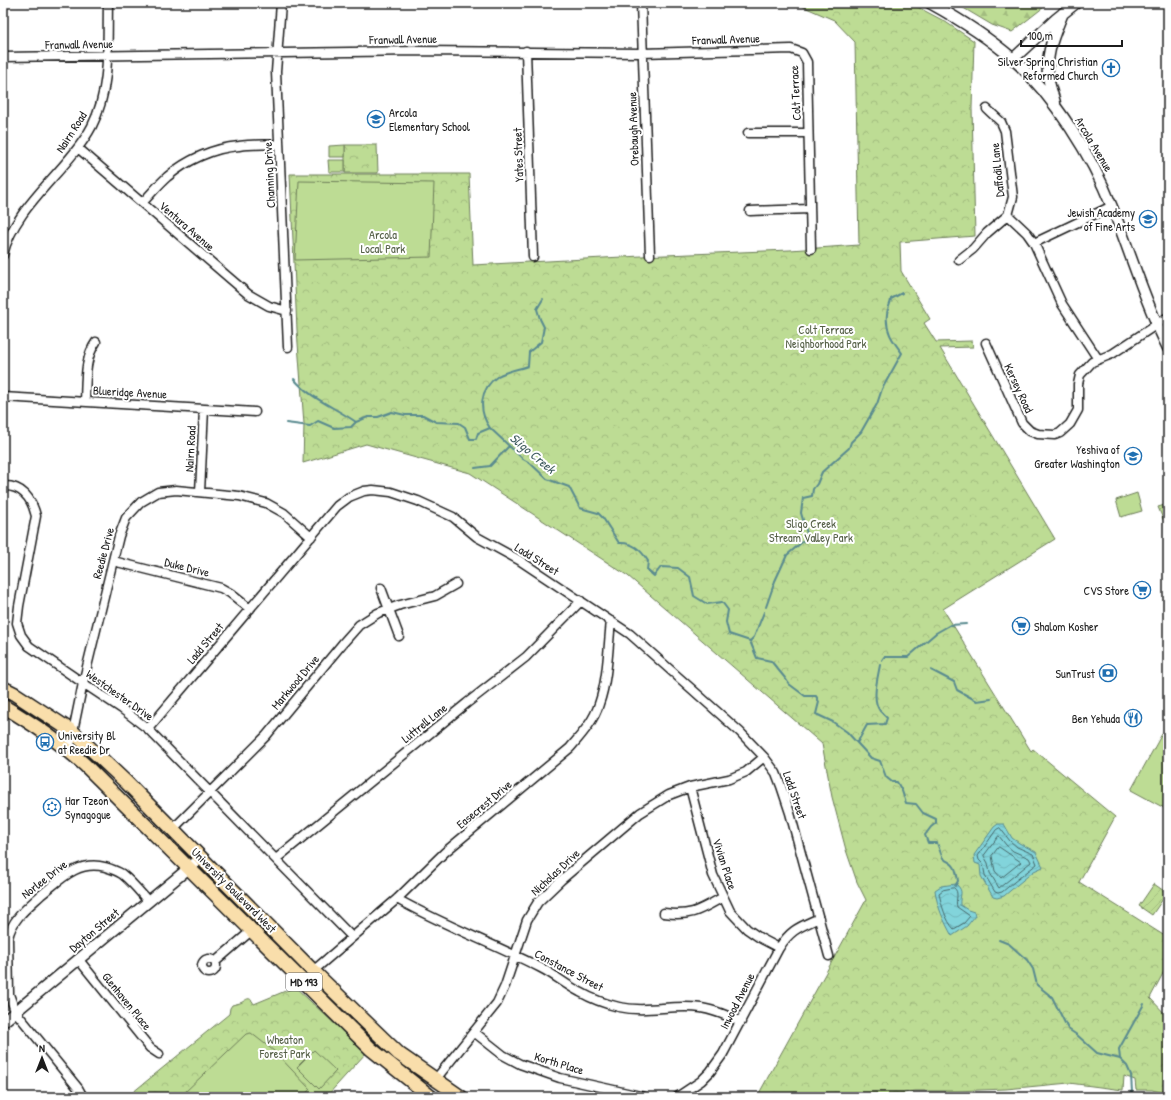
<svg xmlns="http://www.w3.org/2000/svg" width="1171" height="1100" font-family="'Patrick Hand',sans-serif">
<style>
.forest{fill:url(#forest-firs);stroke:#6c7c58}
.park{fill:url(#park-crowns);stroke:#6c7c58}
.garden{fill:url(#garden-furrows);stroke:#6c7c58}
.pitch{fill:#bddc94;stroke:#6c7c58}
.water{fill:url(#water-waves);stroke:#598a8f}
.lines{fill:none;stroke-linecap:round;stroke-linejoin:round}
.shore{stroke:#456668;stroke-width:1}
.stream{stroke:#598a8f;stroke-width:2}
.minor-casing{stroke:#1c1c1c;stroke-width:11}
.tertiary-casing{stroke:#1c1c1c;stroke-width:13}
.primary-casing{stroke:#1c1c1c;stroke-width:16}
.minor{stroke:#fff;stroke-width:8}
.tertiary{stroke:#fff;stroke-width:10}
.primary{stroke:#f9deab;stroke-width:13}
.labels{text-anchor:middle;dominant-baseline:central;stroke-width:4;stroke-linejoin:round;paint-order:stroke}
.shield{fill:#fff;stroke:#606060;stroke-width:1}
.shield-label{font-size:11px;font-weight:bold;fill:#1c1c1c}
.street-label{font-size:12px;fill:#1c1c1c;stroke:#fff}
.poi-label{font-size:12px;fill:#1c1c1c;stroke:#fff;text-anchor:end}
.park-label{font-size:12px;fill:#545f46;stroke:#fff}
.water-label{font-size:13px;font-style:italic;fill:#405c5f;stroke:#fff}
</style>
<defs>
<pattern id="forest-firs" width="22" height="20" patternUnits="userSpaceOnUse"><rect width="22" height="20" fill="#bddc94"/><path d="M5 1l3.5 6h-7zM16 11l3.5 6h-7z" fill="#a2bc7f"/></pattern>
<pattern id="park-crowns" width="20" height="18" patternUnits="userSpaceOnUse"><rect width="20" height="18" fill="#bddc94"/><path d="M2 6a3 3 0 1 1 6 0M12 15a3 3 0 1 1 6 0" fill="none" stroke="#a2bc7f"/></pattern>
<pattern id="garden-furrows" width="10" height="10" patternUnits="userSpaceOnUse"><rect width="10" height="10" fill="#bddc94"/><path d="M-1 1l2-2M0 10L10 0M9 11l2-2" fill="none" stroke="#a2bc7f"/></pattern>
<pattern id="water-waves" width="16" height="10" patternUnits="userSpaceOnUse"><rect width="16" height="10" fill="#82d4db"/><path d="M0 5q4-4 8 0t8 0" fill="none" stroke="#70b5bb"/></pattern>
</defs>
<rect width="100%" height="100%" fill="#fff"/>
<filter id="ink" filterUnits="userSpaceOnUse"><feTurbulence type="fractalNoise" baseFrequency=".025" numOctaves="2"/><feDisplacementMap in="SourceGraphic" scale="8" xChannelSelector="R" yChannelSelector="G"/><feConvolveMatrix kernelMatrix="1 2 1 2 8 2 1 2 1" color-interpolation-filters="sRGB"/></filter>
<g filter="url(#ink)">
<path class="forest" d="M955,3H1049L1012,32L992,25Z"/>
<path class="park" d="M795,3H910L944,21L974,41L972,108L975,236L900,242L901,271L930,319L924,323L936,342L972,341L973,347L940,348L1055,539L943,609L1031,751L1033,749L1115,817L1079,882L1168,938V964L1150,998L1168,1017V1094L1152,1090H1136L1135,1080L1124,1076L1123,1090L1069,1083L1006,1089L955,1091H914L885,1097H757L866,900L857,882L846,850L832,797L822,744L628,576L470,473L366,444L303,463L304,424L297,330L290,174H469L473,265L641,256L790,250L859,245L855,42L834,20Z
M345,145H377L378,173H345Z
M1168,504V531L1158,507Z
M295,987L366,1053L326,1097H127L229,1014L230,1008L232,1005C235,1004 237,1004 240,1003C246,1001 249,994 254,1004Z"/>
<path class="garden" d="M1154,884L1167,893L1152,915L1139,906Z"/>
<path class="pitch" d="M345,145V157H329V146Z
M328,160H345V172H329Z
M299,181L434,183L431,257L295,260Z
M1137,493L1142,511L1121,517L1116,500Z
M1168,723V810L1131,790Z
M251,1033L274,1051L310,1089L303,1097H189L184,1093L246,1034Z
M314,1050L336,1071L319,1089L297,1067Z"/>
<path class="water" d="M998,824H1004L1012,838L1019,843L1036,852L1043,867L1034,871L1017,885L1004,896L997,898L993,897L981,876L980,865L975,863L974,855L994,827Z
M956,884C965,892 959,895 960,905L968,910L974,912L975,916L967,926L952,936C944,921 937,907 935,890L941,886Z"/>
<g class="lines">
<path class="shore" d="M1000,828L1010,841L1017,847L1033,854L1037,864L1014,882L1002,892L998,893L995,892L985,875L983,864L979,860L978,856L996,830Z
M999,836L1006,845L1013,851L1029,858L1031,862L999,888L990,873L988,863L984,856Z
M999,847L1021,862L1001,878L995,871L992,856Z
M954,888C960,892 955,900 957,907L970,916L964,923L954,929C946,921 941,904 939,893L943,890Z"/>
<path class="stream" d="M294,379C311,399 336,408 356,422L368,417H378L392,412L405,415H423L436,422L459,423L465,427L470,439H476L478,433L490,428L523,459L530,463L547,479L569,487L580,508L598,513L603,518L619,543C633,542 641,550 648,561L647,570L654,576L661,567L678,568L690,577L694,596L707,604L722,602L728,610L726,622L729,634L750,641L757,658L771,661L785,678L789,684L805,696H816L819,702L816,714L833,722L847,732L871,758L880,761L886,777L892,782H897L902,791L906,803L916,804L923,813L936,819V823L931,827L925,835L928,843H937L943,859C955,864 956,868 958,881L955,886
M286,423L310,426L318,421L334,428L351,427L356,422
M490,428C478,411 479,389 498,376C506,371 519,369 528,366L529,352L541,342L544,327L540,319L537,309L543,299
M475,468L490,466L509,446
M766,607L775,581L787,555L808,537L801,513L803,498L812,496L813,489L817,484L822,472L849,448L851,442L861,432L877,404L882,389L902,353C893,341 885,331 887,314C887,309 891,304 891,299L902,293
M750,641L754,637L764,612
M882,660L884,657H908L936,633L950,625L966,624
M931,670L954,682L957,690L977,701L991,699
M857,743L867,725L885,724L887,718C885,716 882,713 880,711C871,700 878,677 880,665
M999,940L1009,944L1027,960L1033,969L1037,985L1052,997L1068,1029L1077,1035L1097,1053L1120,1059L1127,1066L1131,1075L1132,1092L1131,1097
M1120,1059L1119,1049L1144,1004"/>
<defs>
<path id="minor" d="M281,3L276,72L288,347
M641,3L650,255
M526,51L533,257
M3,57L417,51L642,53L791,49L802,53L807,62L811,249
M748,133H808
M78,148L248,294L269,306L287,311
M142,203C150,195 158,185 167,177C187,160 213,148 239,146C252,144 266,145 279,144
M750,211L810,209
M1008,215L1027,233L1034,243L1062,304L1098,359
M1034,243L1112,206
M3,255C14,206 69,170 92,126C111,89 107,43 108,3
M959,260L973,249L987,233L1008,215L1013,197L1005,131L1001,122L987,109
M986,343L1022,423L1030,431L1038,434L1055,435L1060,433L1070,424L1078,410V384L1080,375L1092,362L1112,354L1168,317
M3,397L255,412
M85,402C86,381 84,359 96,342
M3,486C22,485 32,499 36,516L19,606L17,623L21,635L29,646L83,683L122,709L148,729L352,937
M200,492L204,409
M113,561L221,588L230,593L250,609
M381,588L399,636
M148,729L337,506L349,497L364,491L373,490L391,492L418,501L453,517L477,537L519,560L630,634L740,732L764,757L776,773L781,786L790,813L829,956
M69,751L83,683L119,536L126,518L141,502L158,492L176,490L239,496L266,503L284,513L311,537
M690,787L713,875L730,911L747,929L760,938L779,948
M173,829L266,736L343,643L359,625L378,613L400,605L435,596L456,584
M276,859L467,703L526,657L581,601
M397,899C443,925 494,944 541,968C555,975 566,985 580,992C592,999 606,1004 619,1007C647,1013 673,1004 701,1008C715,1010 728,1016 741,1022
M664,913C691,917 700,910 723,897
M202 966a7 7 0 1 1 14 0a7 7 0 1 1-14 0Z
M79,960L150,1048L159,1054
M215,962L251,931
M313,971L397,899L445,852L570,748C581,735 594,721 599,704C608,679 608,648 611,621
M474,1032L503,1055L520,1064L560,1078L645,1097
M435,1080L497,1003L505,986L527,920L538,902L561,880L640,813L669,795L690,787L729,779L746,772L764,757
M83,1097L78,1088L15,1011L9,994L8,938C12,919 27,908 41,895C61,879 78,860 105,867C112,869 117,871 122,874C132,882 140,892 148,901
M677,1097L701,1081L710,1072L723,1054L779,948C791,929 800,927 819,918"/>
<path id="tertiary" d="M930,3C959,19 988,37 1013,59C1054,96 1092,156 1112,207C1131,254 1145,303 1168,348
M1013,59L1056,19L1076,3
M1055,103C1053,95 1049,85 1048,76C1046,53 1054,34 1063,13
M3,1022L201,858"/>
<path id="primary" d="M3,688L15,694L73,732L127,783L313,971L399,1054L461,1097
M3,706C32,723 60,742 85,765L371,1049L431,1097"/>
</defs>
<use href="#minor" class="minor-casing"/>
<use href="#tertiary" class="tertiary-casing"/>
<use href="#primary" class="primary-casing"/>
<use href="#minor" class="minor"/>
<use href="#tertiary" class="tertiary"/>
<use href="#primary" class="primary"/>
</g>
</g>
<defs>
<symbol id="church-ring" viewBox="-11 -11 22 22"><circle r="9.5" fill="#fff" stroke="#1f6fb2" stroke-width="1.5"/><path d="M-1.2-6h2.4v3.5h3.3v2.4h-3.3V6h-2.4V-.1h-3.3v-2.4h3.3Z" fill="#1f6fb2"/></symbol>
<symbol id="school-ring" viewBox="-11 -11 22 22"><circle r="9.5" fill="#fff" stroke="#1f6fb2" stroke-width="1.5"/><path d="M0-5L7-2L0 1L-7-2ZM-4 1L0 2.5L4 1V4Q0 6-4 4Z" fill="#1f6fb2"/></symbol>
<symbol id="supermarket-ring" viewBox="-11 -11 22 22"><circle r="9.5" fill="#fff" stroke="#1f6fb2" stroke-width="1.5"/><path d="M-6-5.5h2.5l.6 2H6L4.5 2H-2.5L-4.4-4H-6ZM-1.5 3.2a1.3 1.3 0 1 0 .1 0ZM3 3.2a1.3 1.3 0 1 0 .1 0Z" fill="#1f6fb2"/></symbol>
<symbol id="bank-ring" viewBox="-11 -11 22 22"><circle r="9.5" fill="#fff" stroke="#1f6fb2" stroke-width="1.5"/><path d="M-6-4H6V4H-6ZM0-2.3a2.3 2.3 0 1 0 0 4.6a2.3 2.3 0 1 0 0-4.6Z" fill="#1f6fb2"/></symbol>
<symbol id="restaurant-ring" viewBox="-11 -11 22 22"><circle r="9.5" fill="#fff" stroke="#1f6fb2" stroke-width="1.5"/><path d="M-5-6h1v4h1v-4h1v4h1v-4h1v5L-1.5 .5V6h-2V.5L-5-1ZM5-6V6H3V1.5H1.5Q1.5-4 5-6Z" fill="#1f6fb2"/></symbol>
<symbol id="bus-ring" viewBox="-11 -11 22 22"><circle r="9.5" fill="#fff" stroke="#1f6fb2" stroke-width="1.5"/><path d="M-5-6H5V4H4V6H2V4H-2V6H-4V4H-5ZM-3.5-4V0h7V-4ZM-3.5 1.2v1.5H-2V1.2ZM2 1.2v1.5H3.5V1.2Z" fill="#1f6fb2"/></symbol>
<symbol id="synagogue-ring" viewBox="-11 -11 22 22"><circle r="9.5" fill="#fff" stroke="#1f6fb2" stroke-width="1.5"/><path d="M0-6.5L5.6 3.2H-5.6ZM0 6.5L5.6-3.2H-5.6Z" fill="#1f6fb2"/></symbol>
</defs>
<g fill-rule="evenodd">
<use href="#church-ring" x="1101" y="58" width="20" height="20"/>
<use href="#school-ring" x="366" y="109" width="20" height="20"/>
<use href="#school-ring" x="1138" y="209" width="20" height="20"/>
<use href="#school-ring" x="1123" y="446" width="20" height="20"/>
<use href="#supermarket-ring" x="1132" y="580" width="20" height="20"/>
<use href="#supermarket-ring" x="1011" y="616" width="20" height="20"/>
<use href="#bank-ring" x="1098" y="663" width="20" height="20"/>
<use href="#restaurant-ring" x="1123" y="708" width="20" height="20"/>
<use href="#bus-ring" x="35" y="732" width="20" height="20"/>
<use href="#synagogue-ring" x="42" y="797" width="20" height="20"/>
</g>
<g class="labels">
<rect class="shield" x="286" y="973" width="36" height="18" rx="3"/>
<g class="shield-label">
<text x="304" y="982">MD 193</text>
</g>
<g class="street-label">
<text transform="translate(403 39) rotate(-1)">Franwall Avenue</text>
<text transform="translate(726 39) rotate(-2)">Franwall Avenue</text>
<text transform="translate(79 44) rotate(-1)">Franwall Avenue</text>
<text transform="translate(795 93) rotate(-93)">Colt Terrace</text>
<text transform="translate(633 129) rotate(-92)">Orebaugh Avenue</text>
<text transform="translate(71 132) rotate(-57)">Nairn Road</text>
<text transform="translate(1094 144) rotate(59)">Arcola Avenue</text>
<text transform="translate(518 155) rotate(-92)">Yates Street</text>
<text transform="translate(997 170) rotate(-96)">Daffodil Lane</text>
<text transform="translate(269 175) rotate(-93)">Channing Drive</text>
<text transform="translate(187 226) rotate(41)">Ventura Avenue</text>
<text transform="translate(1019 388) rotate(65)">Kersey Road</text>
<text transform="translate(130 392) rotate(3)">Blueridge Avenue</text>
<text transform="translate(190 449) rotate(-87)">Nairn Road</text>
<text transform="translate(103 553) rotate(-75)">Reedie Drive</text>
<text transform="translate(537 559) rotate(32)">Ladd Street</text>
<text transform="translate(187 567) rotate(14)">Duke Drive</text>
<text transform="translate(205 643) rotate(-50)">Ladd Street</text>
<text transform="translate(295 682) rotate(-50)">Markwood Drive</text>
<text transform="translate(120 695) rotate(35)">Westchester Drive</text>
<text transform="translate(424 723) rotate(-39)">Luttrell Lane</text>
<text transform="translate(795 795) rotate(71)">Ladd Street</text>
<text transform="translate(484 804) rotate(-40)">Easecrest Drive</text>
<text transform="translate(725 864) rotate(72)">Vivian Place</text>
<text transform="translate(555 872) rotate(-43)">Nicholas Drive</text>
<text transform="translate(44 879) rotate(-38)">Norlee Drive</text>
<text transform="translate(234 890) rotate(45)">University Boulevard West</text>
<text transform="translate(94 930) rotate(-40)">Dayton Street</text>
<text transform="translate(569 970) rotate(28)">Constance Street</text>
<text transform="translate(127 1001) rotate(51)">Glenhaven Place</text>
<text transform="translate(737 1001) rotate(-63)">Inwood Avenue</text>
<text transform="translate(559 1063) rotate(17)">Korth Place</text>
</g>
<g class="poi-label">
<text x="1098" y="61">Silver Spring Christian<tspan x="1098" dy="14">Reformed Church</tspan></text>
<text x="389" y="112" text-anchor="start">Arcola<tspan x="389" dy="14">Elementary School</tspan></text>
<text x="1135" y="212">Jewish Academy<tspan x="1135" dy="14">of Fine Arts</tspan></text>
<text x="1120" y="449">Yeshiva of<tspan x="1120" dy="14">Greater Washington</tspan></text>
<text x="1129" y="590">CVS Store</text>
<text x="1034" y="626" text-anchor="start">Shalom Kosher</text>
<text x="1095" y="673">SunTrust</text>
<text x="1120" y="718">Ben Yehuda</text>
<text x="58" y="735" text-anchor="start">University Bl<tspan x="58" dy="14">at Reedie Dr</tspan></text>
<text x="65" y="800" text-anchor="start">Har Tzeon<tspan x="65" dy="14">Synagogue</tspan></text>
</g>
<g class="park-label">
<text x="383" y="234">Arcola<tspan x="383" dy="14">Local Park</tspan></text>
<text x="826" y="329">Colt Terrace<tspan x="826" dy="14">Neighborhood Park</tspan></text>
<text x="811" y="523">Sligo Creek<tspan x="811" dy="14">Stream Valley Park</tspan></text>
<text x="285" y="1039">Wheaton<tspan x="285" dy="14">Forest Park</tspan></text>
</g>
<g class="water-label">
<text transform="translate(533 453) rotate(40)">Sligo Creek</text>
</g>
</g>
<rect width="1171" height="1100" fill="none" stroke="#fff" stroke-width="16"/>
<rect x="8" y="8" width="1155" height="1084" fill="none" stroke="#1c1c1c" stroke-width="1.5" filter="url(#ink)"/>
<g transform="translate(42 1058)" stroke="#ffffff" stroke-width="3" paint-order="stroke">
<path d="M0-3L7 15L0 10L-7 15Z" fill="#1c1c1c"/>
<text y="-6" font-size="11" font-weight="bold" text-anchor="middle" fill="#1c1c1c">N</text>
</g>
<path d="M1021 40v6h101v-6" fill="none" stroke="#1c1c1c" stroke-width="2"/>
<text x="1027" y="40" font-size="12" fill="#1c1c1c" stroke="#ffffff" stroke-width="3" paint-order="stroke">100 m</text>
</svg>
